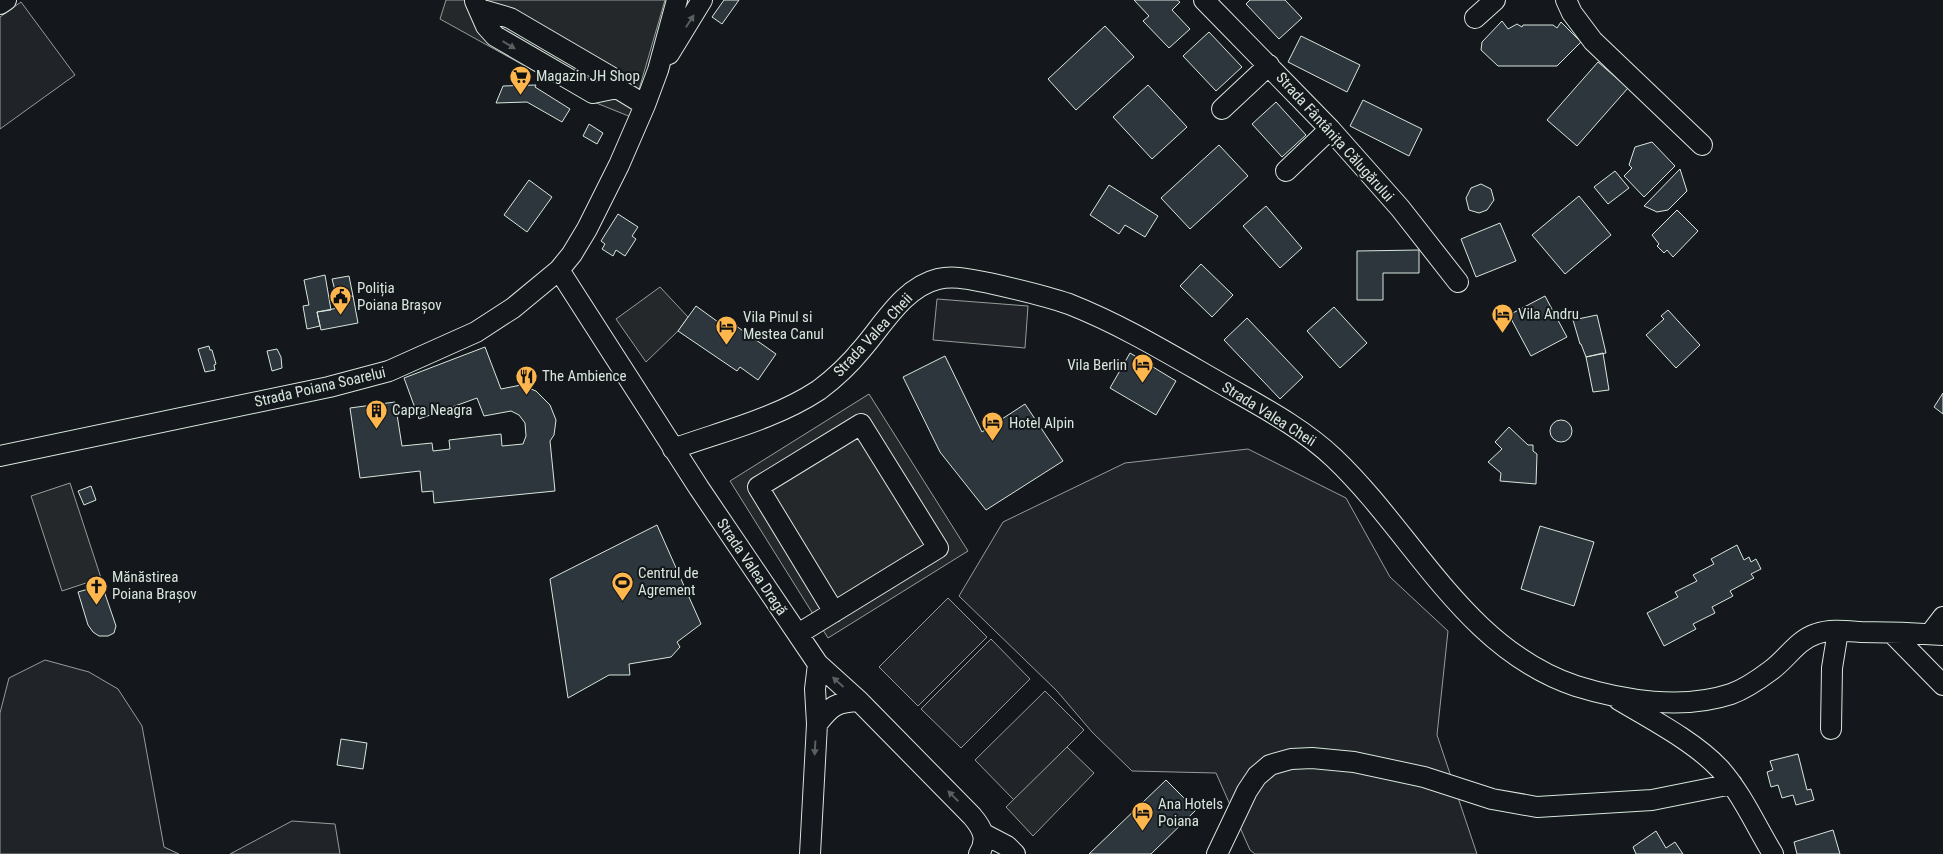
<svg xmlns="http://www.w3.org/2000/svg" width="1943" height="854" font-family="'Roboto Condensed',sans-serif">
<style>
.green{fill:#202428;stroke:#939e99}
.parking{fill:#24282b;stroke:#939e99}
.building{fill:#2c363c;stroke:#d8e6dc}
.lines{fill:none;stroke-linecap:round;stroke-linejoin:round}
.minor-casing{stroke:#d8e6dc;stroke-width:22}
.minor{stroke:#14181c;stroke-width:20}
.oneway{fill:#59605f}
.labels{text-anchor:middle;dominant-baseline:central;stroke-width:4;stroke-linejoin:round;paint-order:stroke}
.poi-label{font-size:15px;fill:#d8e6dc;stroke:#14181c;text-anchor:start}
.street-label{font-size:15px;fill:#d8e6dc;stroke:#14181c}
</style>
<rect width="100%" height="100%" fill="#14181c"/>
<path class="green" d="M21,2L75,75L0,129V17Z
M937,299L1028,306L1025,348L933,340Z
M1248,449L1346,498L1390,577L1448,631L1437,735L1477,854H1255L1250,850L1216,773L1132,771L1092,732L1057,691L959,596L1003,522L1125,463Z
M948,598L987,637L918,706L879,667Z
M991,639L1030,679L961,748L921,709Z
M45,660L89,672L118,689L142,726L164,847L179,854H0V713L9,678Z
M1045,691L1084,730L1014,800L975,760Z
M292,821L335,824L340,854H230Z"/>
<path class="parking" d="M446,0H665L631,117L579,96L440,19Z
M660,287L688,317L678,331L646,362L616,319Z
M869,394L968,551L828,638L730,481Z
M70,483L101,578L62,591L31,496Z
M1067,747L1094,773L1033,836L1006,807Z"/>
<path class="building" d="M724,0H739L722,24L712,17Z
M1134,0H1177L1180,2L1172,10L1190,29L1169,48L1143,21L1149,16Z
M1250,0H1285L1302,18L1279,39L1246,4Z
M1502,21L1508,29L1517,24L1522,27L1523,25H1553L1557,28L1561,22L1581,42L1557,66H1498L1481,50L1482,42Z
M1105,26L1134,57L1076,110L1048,79Z
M1209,32L1242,67L1216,91L1183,56Z
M1301,36L1360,65L1347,92L1288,62Z
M1598,62L1628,88L1577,146L1547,120Z
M536,85L535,87L570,109L562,122L527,102L496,103L503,86Z
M1148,85L1187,127L1152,159L1113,117Z
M1363,100L1422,129L1409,156L1350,126Z
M1276,102L1306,135L1282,157L1252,124Z
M589,124L603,133L597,144L583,136Z
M1652,142L1675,166L1644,197L1624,176L1632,168L1629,165L1635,147Z
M1219,145L1248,176L1190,229L1161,198Z
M1680,169L1687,191L1668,210L1657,212L1644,206Z
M1615,171L1629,188L1608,204L1594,187Z
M529,180L552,197L527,232L504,215Z
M1481,184L1491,189L1494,200L1487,210L1479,213L1469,210L1466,198L1471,188Z
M1109,185L1158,216L1145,237L1125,225L1119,234L1090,215Z
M1579,196L1611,235L1565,274L1532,235Z
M1266,206L1302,248L1280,268L1243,226Z
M1677,210L1698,231L1673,257L1667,250L1664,253L1657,246L1659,244L1652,235Z
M618,214L638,227L632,236L636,239L625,256L616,250L613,256L602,249L605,244L601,241Z
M1500,223L1516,261L1476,277L1461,239Z
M1419,250V273H1383V300H1357V251Z
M1201,264L1233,295L1212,317L1180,286Z
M325,275L331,310L317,312L320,326L307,329L303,306L309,305L304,280Z
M349,276L353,296L337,298L332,279Z
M353,296L358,323L321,330L317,312L338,308L337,298Z
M1545,296L1567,337L1531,356L1509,315Z
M696,306L725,327L729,321L776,354L758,380L740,367L737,371L678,331Z
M1334,307L1367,343L1340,368L1307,331Z
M1668,310L1700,345L1676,368L1646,335L1664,319L1661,316Z
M1597,315L1606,353L1586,357L1581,344H1580L1573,320Z
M1247,318L1303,377L1280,399L1224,340Z
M209,346L210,350H212L216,364L214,365L215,370L205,372L198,349Z
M485,347L501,389L521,385L536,391L550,405L556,420L554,435L550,441L555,491L434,503L433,491L422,492L420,471L360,478L350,408L395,402L402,446L432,443L433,451L450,449L449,440L501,434L502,446L523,444L526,436L525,423L519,415L511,411L484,416L477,398L419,419L404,378Z
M277,349L281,357L282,368L272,371L267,351Z
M1130,353L1176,381L1156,415L1110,388Z
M1603,353L1609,390L1593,392L1586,357Z
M945,356L982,432L1025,404L1063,461L986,510L940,452L903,377Z
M1943,393V414L1934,407Z
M1550 431a11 11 0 1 1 22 0a11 11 0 1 1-22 0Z
M1509,427L1528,445H1533V451L1537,454L1536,484L1500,481L1501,473L1488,462L1502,449L1495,442Z
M91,486L96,500L84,505L78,491Z
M657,525L701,624L677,642L680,647L671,657L629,664L630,675H609L568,698L550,579Z
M1540,526L1594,542L1574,606L1521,589Z
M1737,545L1744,560L1749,557L1751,562L1756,559L1761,569L1751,574L1754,578L1730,591L1733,596L1712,607L1715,613L1693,624L1696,629L1664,646L1647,613L1678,597L1675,592L1697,581L1693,575L1714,564L1711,559Z
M102,585L116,626L114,633L108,636H99L93,632L88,625L78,592Z
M341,739L367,743L363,769L337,765Z
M1798,754L1807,790L1811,789L1814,800L1796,805L1793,795L1782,798L1778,785L1771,787L1767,772L1773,770L1770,761Z
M1166,780L1196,810L1151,854H1089Z
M1833,830L1840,854H1797L1794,842Z
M1656,831L1666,848L1675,842L1683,854H1636L1633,847Z"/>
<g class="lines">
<defs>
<path id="minor" d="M1204,0L1330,129L1400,208L1458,282
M1566,0L1572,13L1593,41L1702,145
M475,1L486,26L495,36L593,93L617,88
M0,4L6,0
M479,9L510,18L611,77L617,88L645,105
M1475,18L1495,0
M669,54L702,0
M1222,109L1269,65
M1286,171L1330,129
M559,270L699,488L818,664L859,701L972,816C983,829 988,839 979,854
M673,449C723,431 775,419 819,390C835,378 849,365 862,349C883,325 904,287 938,279C955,275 972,280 989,283C1016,289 1043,295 1069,304C1120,324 1168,353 1215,380C1256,404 1299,425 1334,458C1414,534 1465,649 1576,686C1624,701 1683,710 1731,694C1745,689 1758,680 1770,671C1786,660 1797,640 1816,634C1830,629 1846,631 1861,632C1888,632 1916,633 1943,635
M0,456L329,387L389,371L476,332L513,308L559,270L572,254L587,229L619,165L645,105L658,70L677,0
M1892,633L1943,685
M798,634L938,548L861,424L758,487L834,612
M1930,634L1943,617
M1619,700C1651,719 1695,742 1720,769C1742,794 1756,826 1773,854
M817,724C831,706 836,702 859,701
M1831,729L1832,668L1838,631
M984,834L1007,846L1015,854
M810,854L817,724L815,689L818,664
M1217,854L1247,791L1257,776L1270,765L1291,759L1312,758L1354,762L1424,777L1492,799L1537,807L1652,800L1732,784"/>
</defs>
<use href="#minor" class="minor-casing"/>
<use href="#minor" class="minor"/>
</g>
<defs><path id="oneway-solid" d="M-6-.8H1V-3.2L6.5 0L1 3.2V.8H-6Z" transform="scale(1.25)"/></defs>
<g class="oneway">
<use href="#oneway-solid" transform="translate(690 21) rotate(-57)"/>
<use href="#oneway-solid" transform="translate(509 45) rotate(31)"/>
<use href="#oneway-solid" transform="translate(838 682) rotate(-138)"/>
<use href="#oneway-solid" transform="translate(815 748) rotate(93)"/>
<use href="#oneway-solid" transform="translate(953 796) rotate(-135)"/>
</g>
<defs>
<symbol id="supermarket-pin" viewBox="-11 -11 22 30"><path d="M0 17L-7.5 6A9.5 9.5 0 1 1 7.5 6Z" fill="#ffb74d" stroke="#14181c"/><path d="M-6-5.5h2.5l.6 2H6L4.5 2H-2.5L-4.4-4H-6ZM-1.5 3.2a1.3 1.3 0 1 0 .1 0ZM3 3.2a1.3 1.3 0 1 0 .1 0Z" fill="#111"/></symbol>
<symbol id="civic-pin" viewBox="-11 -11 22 30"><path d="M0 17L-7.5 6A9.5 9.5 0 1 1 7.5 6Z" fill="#ffb74d" stroke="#14181c"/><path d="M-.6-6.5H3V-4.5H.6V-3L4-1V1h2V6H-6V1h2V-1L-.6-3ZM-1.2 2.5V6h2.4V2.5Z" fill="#111"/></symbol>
<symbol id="hotel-pin" viewBox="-11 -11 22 30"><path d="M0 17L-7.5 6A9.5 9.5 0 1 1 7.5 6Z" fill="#ffb74d" stroke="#14181c"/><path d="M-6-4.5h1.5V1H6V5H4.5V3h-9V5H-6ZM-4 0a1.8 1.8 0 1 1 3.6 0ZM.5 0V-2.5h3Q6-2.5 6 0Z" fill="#111"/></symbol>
<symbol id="restaurant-pin" viewBox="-11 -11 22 30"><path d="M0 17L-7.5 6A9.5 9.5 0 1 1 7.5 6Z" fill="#ffb74d" stroke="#14181c"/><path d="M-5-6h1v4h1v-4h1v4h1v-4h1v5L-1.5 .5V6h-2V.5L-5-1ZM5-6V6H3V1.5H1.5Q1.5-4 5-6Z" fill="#111"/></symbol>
<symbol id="building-pin" viewBox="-11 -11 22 30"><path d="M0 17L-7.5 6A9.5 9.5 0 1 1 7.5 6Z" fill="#ffb74d" stroke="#14181c"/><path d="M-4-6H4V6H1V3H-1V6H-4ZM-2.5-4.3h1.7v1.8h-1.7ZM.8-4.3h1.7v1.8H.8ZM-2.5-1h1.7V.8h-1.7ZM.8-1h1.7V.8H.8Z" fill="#111"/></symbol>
<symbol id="stadium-pin" viewBox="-11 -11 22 30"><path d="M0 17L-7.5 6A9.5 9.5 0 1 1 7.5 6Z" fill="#ffb74d" stroke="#14181c"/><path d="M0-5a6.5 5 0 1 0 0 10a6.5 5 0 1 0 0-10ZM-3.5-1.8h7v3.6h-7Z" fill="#111"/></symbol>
<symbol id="church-pin" viewBox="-11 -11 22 30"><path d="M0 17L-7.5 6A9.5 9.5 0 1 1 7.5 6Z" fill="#ffb74d" stroke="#14181c"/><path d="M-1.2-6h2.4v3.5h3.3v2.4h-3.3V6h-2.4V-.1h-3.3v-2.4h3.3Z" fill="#111"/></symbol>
</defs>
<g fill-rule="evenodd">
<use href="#supermarket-pin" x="508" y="64" width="25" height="34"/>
<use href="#civic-pin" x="328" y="284" width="25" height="34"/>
<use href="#hotel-pin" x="1490" y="302" width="25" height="34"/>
<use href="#hotel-pin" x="714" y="314" width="25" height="34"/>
<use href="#hotel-pin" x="1130" y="352" width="25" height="34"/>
<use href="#restaurant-pin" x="514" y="364" width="25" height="34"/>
<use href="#building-pin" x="364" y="398" width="25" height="34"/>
<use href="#hotel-pin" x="980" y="410" width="25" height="34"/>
<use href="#stadium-pin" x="610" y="570" width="25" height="34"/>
<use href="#church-pin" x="84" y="574" width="25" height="34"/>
<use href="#hotel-pin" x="1130" y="800" width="25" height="34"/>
</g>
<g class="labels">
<g class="poi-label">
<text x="536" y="76">Magazin JH Shop</text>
<text x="357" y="288">Poliția<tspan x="357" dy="17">Poiana Brașov</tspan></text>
<text x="1518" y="314">Vila Andru</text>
<text x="743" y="317">Vila Pinul si<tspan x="743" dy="17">Mestea Canul</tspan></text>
<text x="1127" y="365" text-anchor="end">Vila Berlin</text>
<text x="542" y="376">The Ambience</text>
<text x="392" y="410">Capra Neagra</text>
<text x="1009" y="423">Hotel Alpin</text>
<text x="638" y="573">Centrul de<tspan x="638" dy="17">Agrement</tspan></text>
<text x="112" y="577">Mănăstirea<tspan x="112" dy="17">Poiana Brașov</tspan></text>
<text x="1158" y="804">Ana Hotels<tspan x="1158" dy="17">Poiana</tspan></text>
</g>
<g class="street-label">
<text transform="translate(1335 137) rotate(48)">Strada Fântânița Călugărului</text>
<text transform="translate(873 335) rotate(-47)">Strada Valea Cheii</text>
<text transform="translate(320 387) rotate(-13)">Strada Poiana Soarelui</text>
<text transform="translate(1269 414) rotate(32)">Strada Valea Cheii</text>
<text transform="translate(752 567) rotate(56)">Strada Valea Dragă</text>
</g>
</g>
</svg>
